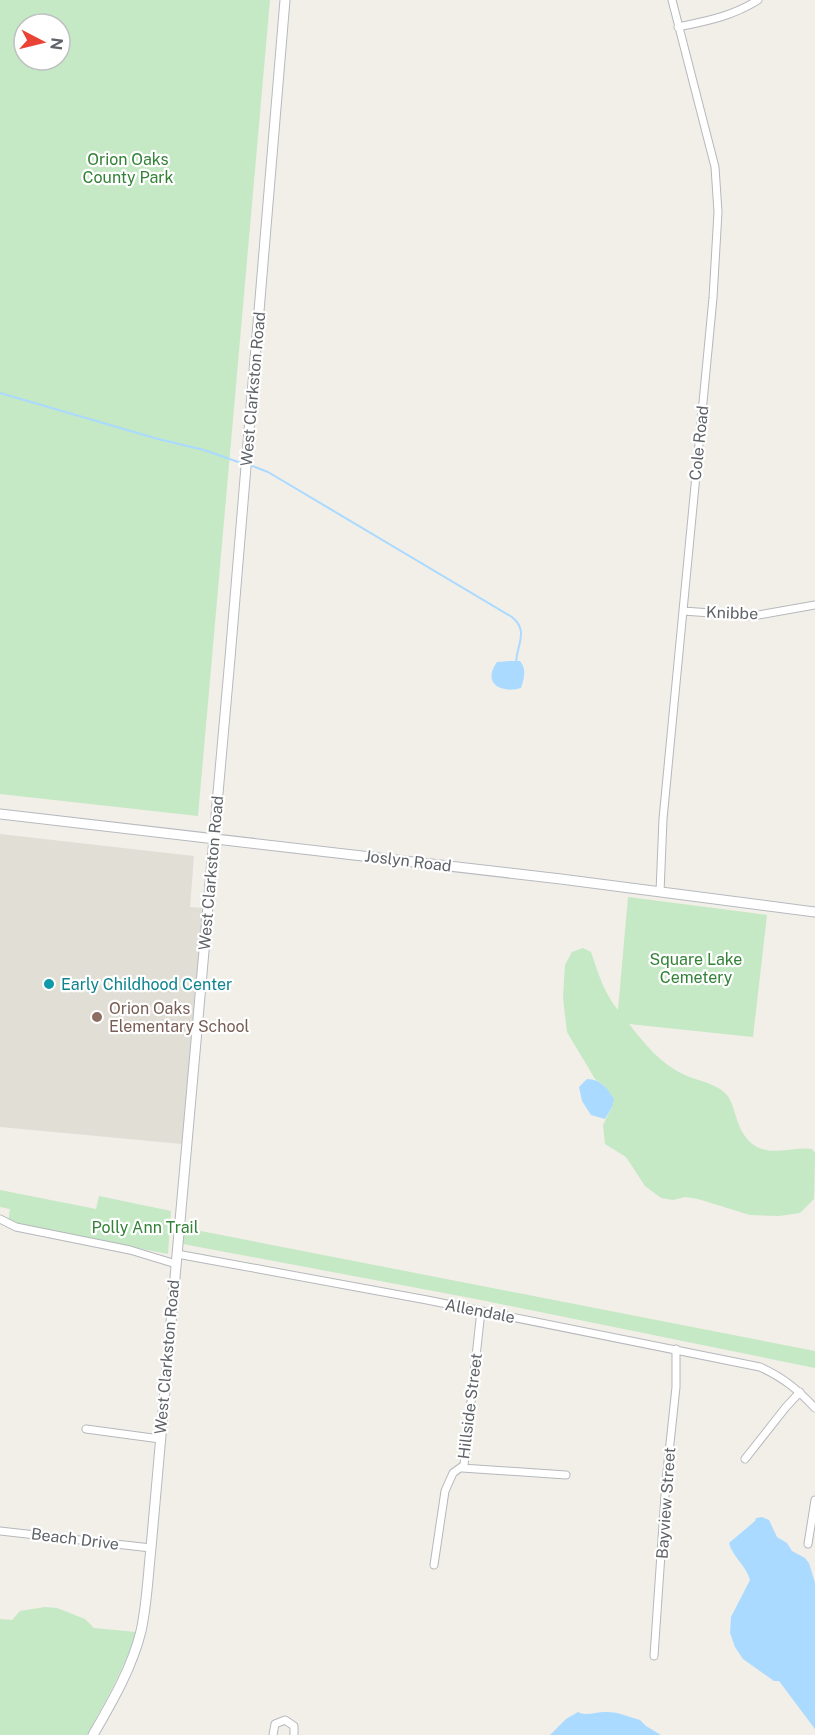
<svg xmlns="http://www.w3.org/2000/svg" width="815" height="1735" font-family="'Public Sans',sans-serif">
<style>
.education{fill:#e1ded6}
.green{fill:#c5e8c5;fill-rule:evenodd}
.water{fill:#aadaff}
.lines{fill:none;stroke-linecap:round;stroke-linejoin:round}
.stream{stroke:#aadaff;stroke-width:2}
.street-casing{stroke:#b5b8bc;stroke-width:9}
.secondary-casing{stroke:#b6babf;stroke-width:11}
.street{stroke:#fff;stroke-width:7}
.secondary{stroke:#fff;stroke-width:9}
.culture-dot{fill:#0f9aa8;stroke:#fff;stroke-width:2}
.education-dot{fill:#8d6e63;stroke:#fff;stroke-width:2}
.labels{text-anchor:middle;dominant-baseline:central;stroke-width:4.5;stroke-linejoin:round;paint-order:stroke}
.park-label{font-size:16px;fill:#348238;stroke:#fff}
.street-label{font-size:16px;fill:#5f6368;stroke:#fff}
.culture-label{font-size:16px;fill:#0d838f;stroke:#fff;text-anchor:start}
.education-label{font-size:16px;fill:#785e54;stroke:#fff;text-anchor:start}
</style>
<rect width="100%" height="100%" fill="#f1efe8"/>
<path class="education" d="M0,834L194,856L190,907L203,908L182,1144L0,1127Z"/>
<path class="green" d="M0,0H270L198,816L0,794ZM24,24H60V60H24Z
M628,897L767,915L753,1037L629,1024C644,1043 661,1064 683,1074C697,1081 713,1082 725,1093C738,1105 733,1133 757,1147C775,1156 793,1146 812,1149L815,1153L814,1199L800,1213L779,1216L750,1215L698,1199L685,1197L673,1200L661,1198L645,1186L626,1157L605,1144L603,1125L612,1107L605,1086L595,1079L567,1032L563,998L565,965L572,952L583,948L591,952C598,973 604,993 618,1010Z
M0,1190L96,1209L99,1196L171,1211L168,1254L8,1223L10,1209L0,1207Z
M185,1228L815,1351V1368L476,1299L183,1244Z
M45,1607L57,1608L85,1619L94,1628L136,1632C124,1669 106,1701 87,1735H0V1619L12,1620L20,1611Z"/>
<path class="water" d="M510,661H520C527,669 524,679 521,688C500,694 482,683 497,662Z
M587,1079C601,1079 607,1088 614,1099L612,1107L605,1119L591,1115L582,1101L579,1087Z
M756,1518L762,1517L769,1520L777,1537L787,1543L792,1551L805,1558L809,1563L815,1583V1729L779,1681H774L743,1659L735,1647L730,1633L731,1617L750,1580C746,1565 733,1558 729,1543L755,1521Z
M578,1712C587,1717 597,1711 607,1712C619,1712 629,1717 640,1720L646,1726L661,1735H550L566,1719Z"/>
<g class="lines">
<path class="stream" d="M0,393L158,439L204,450L244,464
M250,465L268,472L512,617C529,631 517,644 516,663"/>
<defs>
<path id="street" d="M678,27C707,21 733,16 758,0
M683,611L753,616L815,605
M660,892L663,819L713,298L718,212L715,167L672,0
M0,1219L16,1227L130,1250L176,1264
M177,1254L427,1300L760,1367C784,1378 797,1389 815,1408
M86,1429L160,1439
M745,1459L786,1407L800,1392
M462,1468L566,1475
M0,1531L151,1548
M808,1544L815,1500
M434,1565L445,1491L453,1473L464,1465L481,1311
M654,1656L666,1481L676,1387V1349
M273,1735L275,1724L285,1720L294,1726V1735"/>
<path id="secondary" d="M0,814L561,879L815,912
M93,1735C112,1702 132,1668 141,1631C147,1604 148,1575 151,1548L230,658L285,0"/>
</defs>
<use href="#street" class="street-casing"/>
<use href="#secondary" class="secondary-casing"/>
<use href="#street" class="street"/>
<use href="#secondary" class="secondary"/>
</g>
<circle class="culture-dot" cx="49" cy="984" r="6"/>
<circle class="education-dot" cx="97" cy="1017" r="6"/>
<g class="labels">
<g class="park-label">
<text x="128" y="159">Orion Oaks<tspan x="128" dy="18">County Park</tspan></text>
<text x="696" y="959">Square Lake<tspan x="696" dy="18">Cemetery</tspan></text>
<text x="145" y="1227">Polly Ann Trail</text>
</g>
<g class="street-label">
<text transform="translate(253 389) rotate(-85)">West Clarkston Road</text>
<text transform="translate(699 443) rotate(-84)">Cole Road</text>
<text transform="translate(732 613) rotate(2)">Knibbe</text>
<text transform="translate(408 861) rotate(7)">Joslyn Road</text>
<text transform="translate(211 873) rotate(-85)">West Clarkston Road</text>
<text transform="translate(480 1311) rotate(11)">Allendale</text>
<text transform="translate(167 1357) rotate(-85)">West Clarkston Road</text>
<text transform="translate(470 1406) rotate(-83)">Hillside Street</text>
<text transform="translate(666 1503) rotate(-86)">Bayview Street</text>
<text transform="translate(75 1539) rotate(7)">Beach Drive</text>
</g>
<g class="culture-label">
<text x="61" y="984">Early Childhood Center</text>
</g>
<g class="education-label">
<text x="109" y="1008">Orion Oaks<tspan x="109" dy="18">Elementary School</tspan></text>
</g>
</g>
<g transform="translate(42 42) rotate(97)"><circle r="28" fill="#ffffff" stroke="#bfc1c3" stroke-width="1.5"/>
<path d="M0-4.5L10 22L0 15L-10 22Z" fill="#ea4335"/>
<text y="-9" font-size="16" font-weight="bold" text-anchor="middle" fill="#5f6368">N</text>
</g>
</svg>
